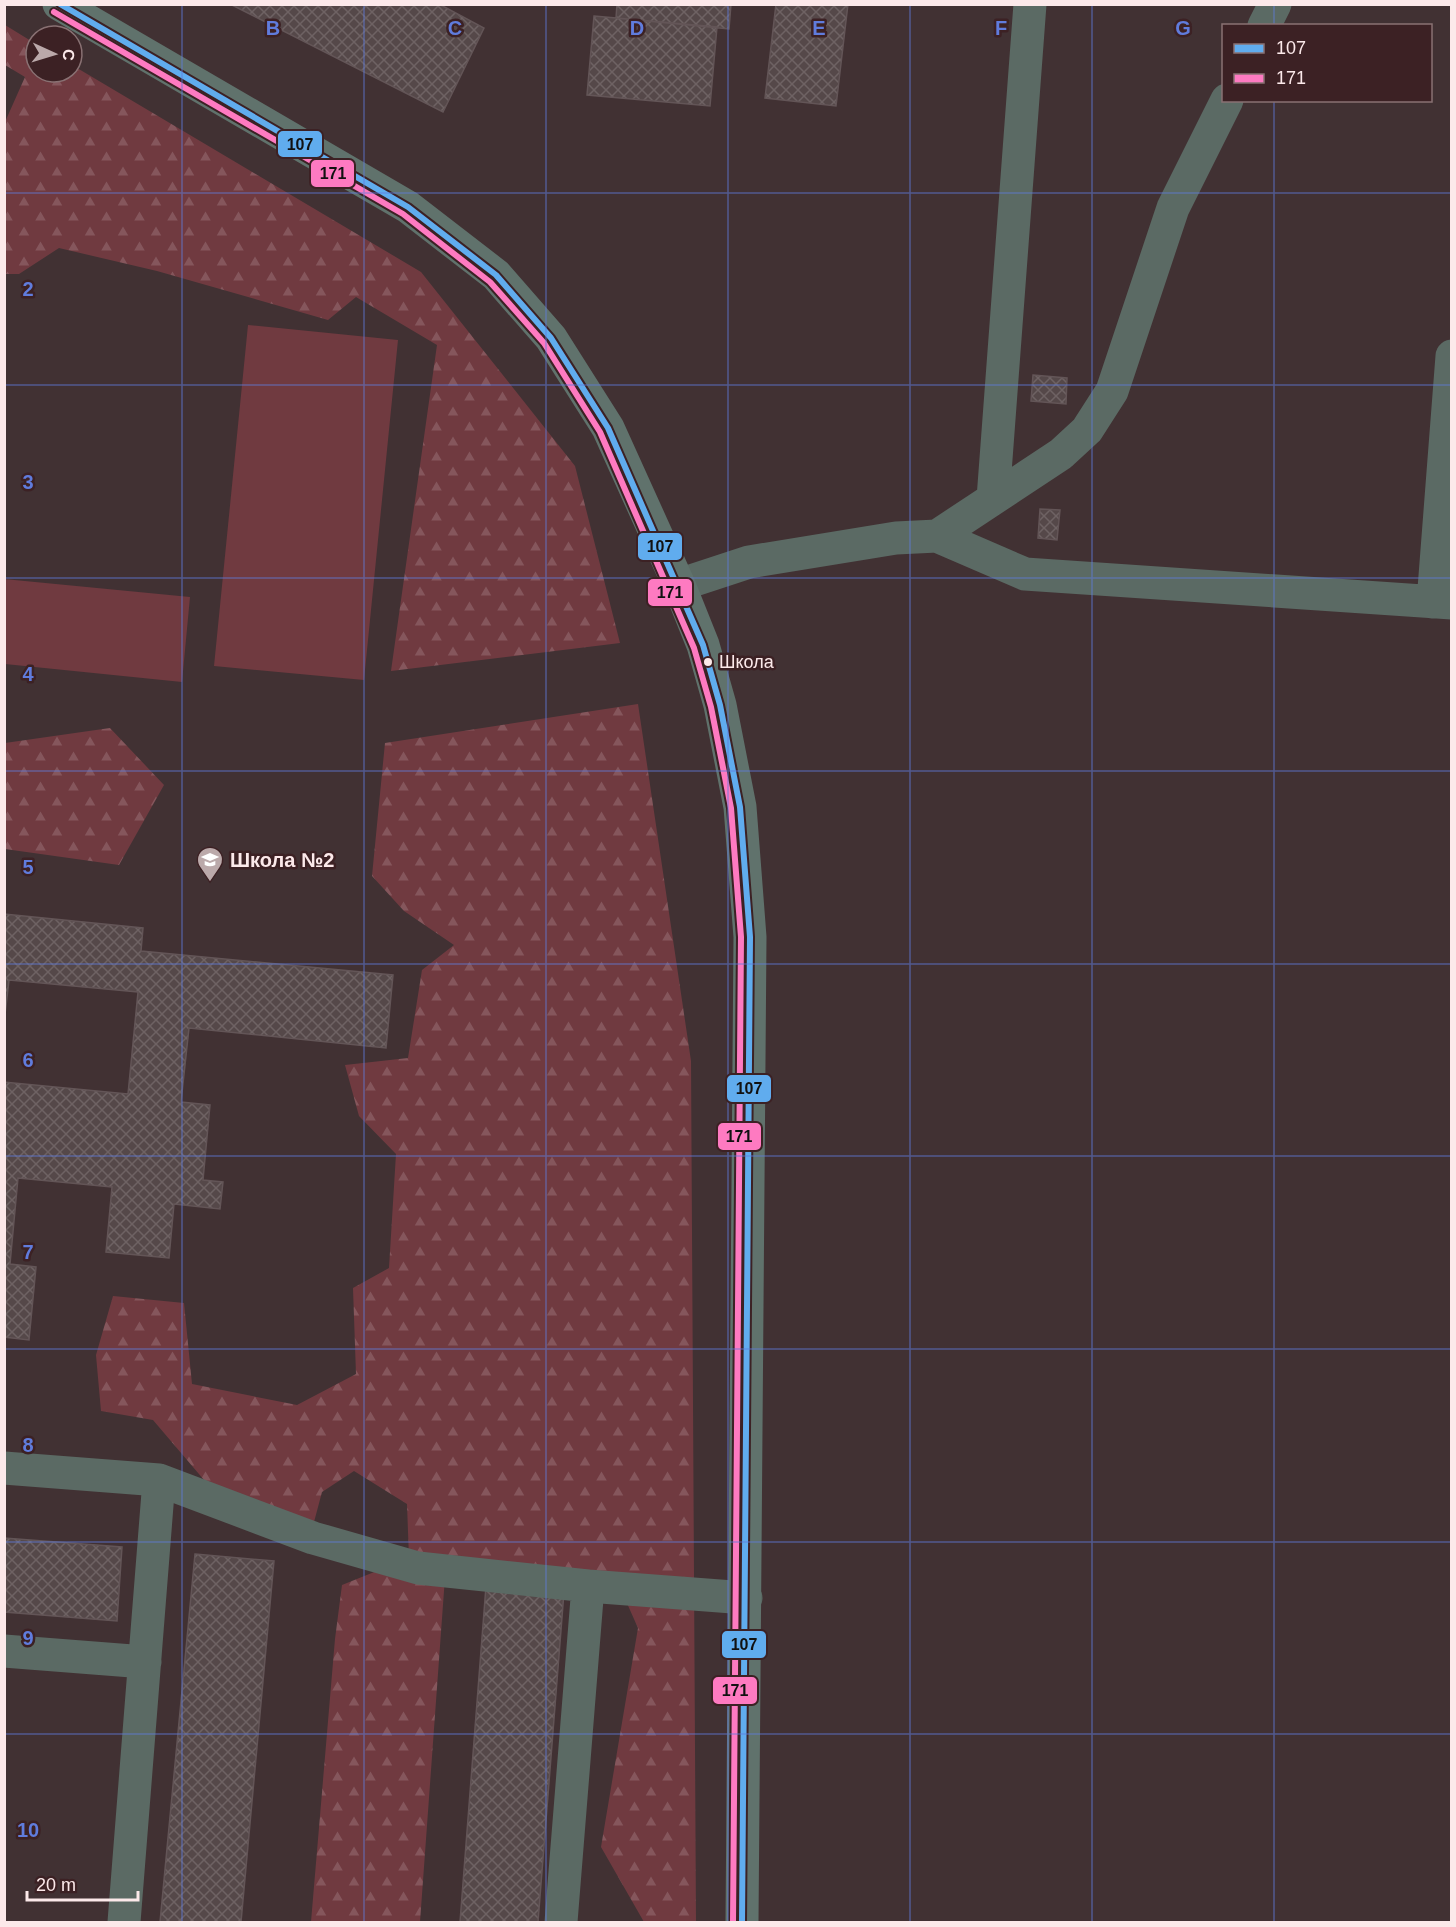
<svg xmlns="http://www.w3.org/2000/svg" width="1456" height="1927" font-family="Arial,sans-serif">
<style>
.forest{fill:url(#forest-firs)}
.pitch{fill:#703a40}
.building{fill:url(#building-cross-hatch);stroke:#635557;stroke-width:1.5}
.lines{fill:none;stroke-linecap:round;stroke-linejoin:round}
.minor{stroke:#5b6a64;stroke-width:33}
.major{stroke:#60726c;stroke-width:33}
.bus-1-casing{stroke:#3c2124;stroke-width:10}
.bus-2-casing{stroke:#3c2124;stroke-width:10}
.bus-1{stroke:#60acee;stroke-width:6}
.bus-2{stroke:#fe7ac1;stroke-width:6}
.grid{fill:none;stroke:#607cdd;stroke-width:1.5;stroke-opacity:0.55}
.bus-dot{fill:#fce9ea;stroke:#3c2124;stroke-width:2}
.labels{text-anchor:middle;dominant-baseline:central;stroke-width:5;stroke-linejoin:round;paint-order:stroke}
.bus-label{font-size:18px;fill:#fce9ea;stroke:#3c2124;text-anchor:start}
.poi-label{font-size:20px;font-weight:bold;fill:#fce9ea;stroke:#3c2124;text-anchor:start}
.grid-label{font-size:20px;text-anchor:middle;font-weight:bold;fill:#607cdd;stroke:#3c2124;stroke-width:5;stroke-linejoin:round;paint-order:stroke}
.line-badge{stroke:#3c2124;stroke-width:2}
.pale-badge-label{font-size:16px;text-anchor:middle;font-weight:bold;fill:#111}
</style>
<defs>
<pattern id="forest-firs" width="22" height="20" patternUnits="userSpaceOnUse" patternTransform="scale(1.5)"><rect width="22" height="20" fill="#703a40"/><path d="M5 1l3.5 6h-7zM16 11l3.5 6h-7z" fill="#85565c"/></pattern>
<pattern id="building-cross-hatch" width="8" height="8" patternUnits="userSpaceOnUse" patternTransform="scale(1.5)"><rect width="8" height="8" fill="#554849"/><path d="M0 0l8 8M0 8l8-8" fill="none" stroke="#6e6263"/></pattern>
</defs>
<rect width="100%" height="100%" fill="#413133"/>
<path class="forest" d="M5,25L36,44V72H72V65L421,272L575,466L620,643L391,671L437,345L356,297L328,320L157,271L59,248L19,274H5V122L25,77L5,65Z
M638,704L691,1061L696,1922H644L601,1847L638,1628L614,1574L446,1563L420,1922H311L335,1639L342,1585L409,1558L407,1504L354,1471L322,1492L314,1522L210,1487L153,1420L101,1411L96,1355L113,1296L184,1303L192,1384L297,1405L356,1374L353,1288L389,1268L396,1154L359,1116L345,1065L408,1058L422,970L454,945L404,911L372,876L385,743Z
M110,728L164,785L119,865L5,849V743Z"/>
<path class="pitch" d="M248,325L398,340L364,680L214,666Z
M4,579L190,597L182,682L5,664Z"/>
<path class="building" d="M230,4H439L484,28L443,112Z
M617,4H731L729,29L616,18Z
M776,4H848L836,106L765,98Z
M594,16L717,27L710,106L587,95Z
M1033,375L1067,378L1066,404L1031,401Z
M1040,509L1060,510L1057,540L1038,538Z
M4,914L143,928L141,951L393,975L386,1048L189,1028L181,1102L210,1105L203,1180L223,1182L220,1209L174,1204L169,1258L106,1252L112,1187L18,1178L10,1264L36,1267L29,1340L4,1337V1082L128,1094L138,992L9,980L4,1023Z
M4,1538L122,1547L117,1621L4,1612Z
M195,1554L274,1561L241,1922H160Z
M486,1586L564,1592L538,1922H460Z"/>
<g class="lines">
<path class="minor" d="M1264,26L1275,4
M993,499L1030,4
M937,536L1025,574L1452,603
M679,585L749,562L896,538L937,536L1061,454L1087,430L1112,391L1173,208L1227,100
M1433,602L1452,356
M4,1468L159,1480L124,1922
M159,1480L313,1538L418,1568L588,1586
M4,1651L145,1662
M561,1922L588,1586L746,1598"/>
<path class="major" d="M59,4L408,207L496,275L551,338L608,428L679,585L703,645L720,705L740,807L750,937L742,1922"/>
<defs>
<path id="bus-1" d="M60,4L408,207L496,275L551,338L608,428L703,645L720,705L740,807L750,937L742,1922"/>
<path id="bus-2" d="M54,12L403,214L490,282L544,343L600,432L694,648L711,707L731,808L741,937L733,1922"/>
</defs>
<use href="#bus-1" class="bus-1-casing"/>
<use href="#bus-2" class="bus-2-casing"/>
<use href="#bus-1" class="bus-1"/>
<use href="#bus-2" class="bus-2"/>
</g>
<path class="grid" d="M182,4V1922M364,4V1922M546,4V1922M728,4V1922M910,4V1922M1092,4V1922M1274,4V26M1274,100V1922M4,193H1452M4,385H1452M4,578H1452M4,771H1452M4,964H1452M4,1156H1452M4,1349H1452M4,1542H1452M4,1734H1452"/>
<defs>
<symbol id="school-pin" viewBox="-11 -11 22 30"><path d="M0 17L-7.5 6A9.5 9.5 0 1 1 7.5 6Z" fill="#bba9aa" stroke="#3c2124"/><path d="M0-5L7-2L0 1L-7-2ZM-4 1L0 2.5L4 1V4Q0 6-4 4Z" fill="#fff"/></symbol>
</defs>
<g fill-rule="evenodd">
<use href="#school-pin" x="195" y="845" width="30" height="40"/>
</g>
<circle class="bus-dot" cx="708" cy="662" r="5"/>
<g class="labels">
<g class="bus-label">
<text x="719" y="662">Школа</text>
</g>
<g class="poi-label">
<text x="230" y="860">Школа №2</text>
</g>
</g>
<g class="grid-label">
<text x="273" y="35">B</text>
<text x="455" y="35">C</text>
<text x="637" y="35">D</text>
<text x="819" y="35">E</text>
<text x="1001" y="35">F</text>
<text x="1183" y="35">G</text>
<text x="28" y="296">2</text>
<text x="28" y="489">3</text>
<text x="28" y="681">4</text>
<text x="28" y="874">5</text>
<text x="28" y="1067">6</text>
<text x="28" y="1259">7</text>
<text x="28" y="1452">8</text>
<text x="28" y="1645">9</text>
<text x="28" y="1837">10</text>
</g>
<g class="line-badge">
<rect x="277" y="130" width="46" height="28" rx="6" fill="#60acee"/>
<rect x="310" y="159" width="45" height="29" rx="6" fill="#fe7ac1"/>
<rect x="637" y="532" width="46" height="29" rx="6" fill="#60acee"/>
<rect x="647" y="578" width="46" height="29" rx="6" fill="#fe7ac1"/>
<rect x="726" y="1074" width="46" height="29" rx="6" fill="#60acee"/>
<rect x="717" y="1122" width="45" height="29" rx="6" fill="#fe7ac1"/>
<rect x="721" y="1630" width="46" height="29" rx="6" fill="#60acee"/>
<rect x="712" y="1676" width="46" height="29" rx="6" fill="#fe7ac1"/>
</g>
<g class="pale-badge-label">
<text x="300" y="150">107</text>
<text x="333" y="179">171</text>
<text x="660" y="552">107</text>
<text x="670" y="598">171</text>
<text x="749" y="1094">107</text>
<text x="739" y="1142">171</text>
<text x="744" y="1650">107</text>
<text x="735" y="1696">171</text>
</g>
<rect width="1456" height="1927" fill="none" stroke="#fce9ea" stroke-width="12"/>
<rect x="1222" y="24" width="210" height="78" fill="#3c2124" stroke="#897173" stroke-width="1.5"/>
<rect x="1234" y="44" width="30" height="9" fill="#60acee" stroke="#897173" stroke-width="1.5"/>
<text x="1276" y="54" font-size="18" fill="#fce9ea">107</text>
<rect x="1234" y="74" width="30" height="9" fill="#fe7ac1" stroke="#897173" stroke-width="1.5"/>
<text x="1276" y="84" font-size="18" fill="#fce9ea">171</text>
<g transform="translate(54 54) rotate(94)"><circle r="28" fill="#3c2124" stroke="#897173" stroke-width="1.5"/>
<path d="M0-4.5L10 22L0 15L-10 22Z" fill="#bba9aa"/>
<text y="-9" font-size="16" font-weight="bold" text-anchor="middle" fill="#fce9ea">С</text>
</g>
<path d="M27 1891v9h111v-9" fill="none" stroke="#fce9ea" stroke-width="3"/>
<text x="36" y="1891" font-size="18" fill="#fce9ea" stroke="#3c2124" stroke-width="4.5" paint-order="stroke">20 m</text>
</svg>
